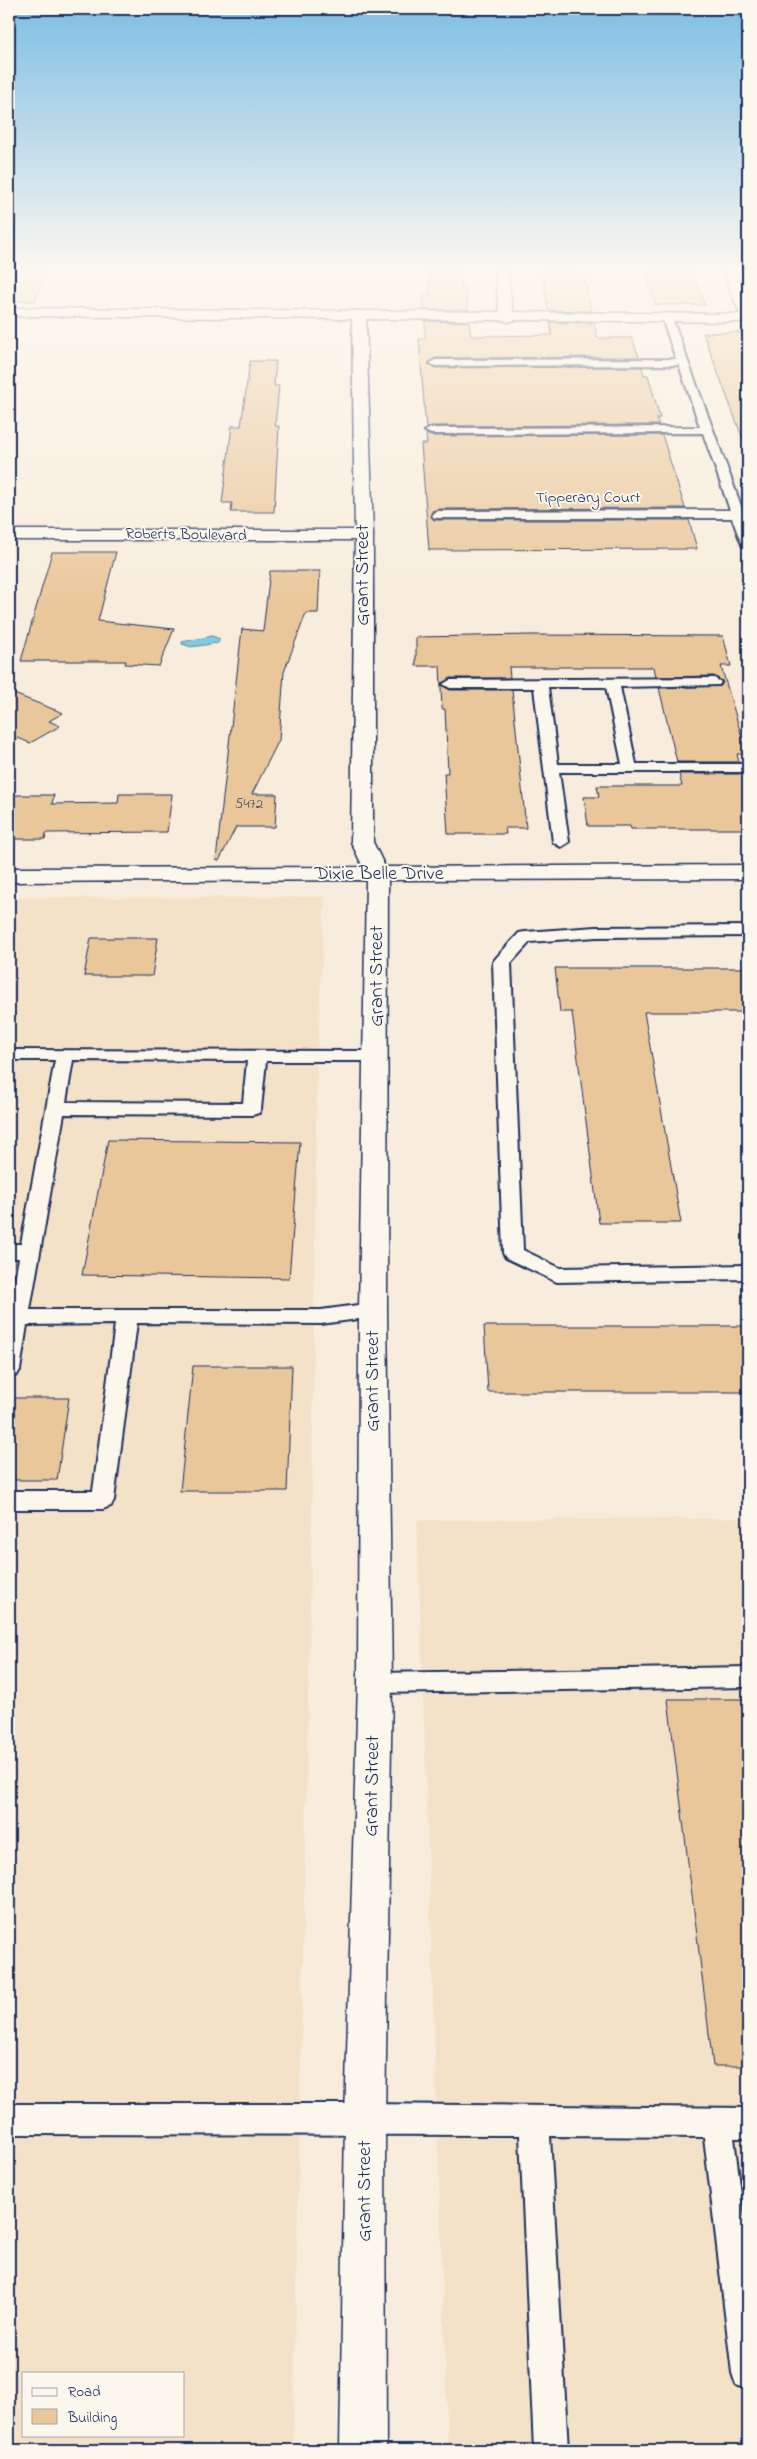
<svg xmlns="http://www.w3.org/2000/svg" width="757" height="2459" font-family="'Indie Flower',sans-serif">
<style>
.built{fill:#f4e2c8;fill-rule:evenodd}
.water{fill:#7eccdd;stroke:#568daa}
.building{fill:#eac79b;stroke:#1b2f5e}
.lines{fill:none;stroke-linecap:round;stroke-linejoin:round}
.service-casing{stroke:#1b2f5e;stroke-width:4}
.minor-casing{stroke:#1b2f5e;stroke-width:3}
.tertiary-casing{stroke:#1b2f5e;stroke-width:3}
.service{fill:#fbf7ec;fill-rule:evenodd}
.minor{fill:#fbf7ec;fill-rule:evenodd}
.tertiary{fill:#fbf7ec;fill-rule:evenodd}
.labels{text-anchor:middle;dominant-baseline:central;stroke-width:4;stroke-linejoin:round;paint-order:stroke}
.far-number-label{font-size:15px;fill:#4f556d}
.far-street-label{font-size:16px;fill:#1b2f5e;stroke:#fbf7ec}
.street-label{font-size:20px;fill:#1b2f5e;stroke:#fbf7ec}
</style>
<rect width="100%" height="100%" fill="#f8eddc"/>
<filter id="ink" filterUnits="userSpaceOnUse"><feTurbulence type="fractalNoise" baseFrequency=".02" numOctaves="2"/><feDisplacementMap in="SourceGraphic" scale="10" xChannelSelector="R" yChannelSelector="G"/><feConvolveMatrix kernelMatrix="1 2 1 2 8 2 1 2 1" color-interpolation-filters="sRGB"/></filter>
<g filter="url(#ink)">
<path class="built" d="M325,897L317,1067L312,1518L293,2450H9V898ZM24,2373H184V2435H24Z
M748,1518V2450H448L417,1520Z"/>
<path class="water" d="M212,636L220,639L218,643L191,647L182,644V642Z"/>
<path class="building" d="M9,267H48L35,301H9Z
M542,268H574L575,275H584L591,311L548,310Z
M429,269H460L462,289H466L468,310H424L423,296H430Z
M651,270H692L705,305H656L646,274H652Z
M425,321L469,322L471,336L552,335L550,322L594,323L597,338H632L639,357L435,358L428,364L435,368L642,367L644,375H648L660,418H656L659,425L431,426L426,429L419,339H425Z
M743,332L748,345V441L744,442L703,333Z
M250,361H276L274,386H279L275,426H279L274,512H231L232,503H222L232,426H241Z
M426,434L431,436L662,435L685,508L438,509L432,511L430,516L434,520H689L697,549L429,550L421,444H427Z
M52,552H116L98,621L174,629L159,666L125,664L126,661H21Z
M270,571H320L318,613H306L284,672L279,740L252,794H277L275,827H236L219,861L216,860L242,629L263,631Z
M531,635L723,636L731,666H721L747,754H737L739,762H677L659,688L721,686L723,682L714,676L656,677L654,667H509L510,678H450L441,685L450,690H512L526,828H505L506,834H448L444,773H448L445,709H442L440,666H416V637Z
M9,692L63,713L49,721L60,726L30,743L18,738L9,744Z
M679,774H742L748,797V829H631L630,826H588L584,797H599L597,786H682Z
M119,794H172L167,832L46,833L45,839H9V795H54L52,804L118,803Z
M91,938H158L152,976H84Z
M555,968H748V1012H644L681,1223H599L572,1012H560Z
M108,1140L300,1142L289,1278L82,1275Z
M484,1326H748V1392H488Z
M193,1366H292L287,1491H180Z
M9,1398H69L57,1480H9Z
M668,1699H748V2066H713Z"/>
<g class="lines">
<defs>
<path id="service" d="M667,315L672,318L744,514L748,528V549L742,545L732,518H434L432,515L434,512L438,511L730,510L703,433L431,434L425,431L431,428L700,427L679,365L435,366L430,363L435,360L676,359L662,318Z
M714,678L721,682L719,685L620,687L636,764H748V772H559L569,842L561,847L553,842L534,688H450L443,684L450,680ZM548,687H606L622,764H558Z
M748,926V936L596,937L530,942L511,963L523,1250L560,1268L748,1265V1279L557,1282L506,1258L503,1253L493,962L496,958L519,933L525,932L596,927Z
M9,1050L377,1051L383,1052L386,1056L383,1060L377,1061H266L261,1109L259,1113L252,1115L64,1114L30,1310H321L373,1303L380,1305L383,1310L380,1315L373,1317L321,1324L137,1323L114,1500L111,1506L103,1509H9V1491H93L115,1324L27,1325L20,1370L17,1375L9,1378V1311L19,1258H9V1244H21L55,1060H9ZM73,1060L247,1061L243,1103L66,1102Z
M748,1667V1687L375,1693L366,1690L363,1683L366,1676L375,1673Z
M9,2104H365L748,2108V2138H734L748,2249V2389L736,2385L732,2373L704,2137L550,2136L568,2450H534L520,2135L9,2134Z"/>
<path id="minor" d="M494,266H506L514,318L512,321L507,322L500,318Z
M721,266H733L748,301V321L741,317Z
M9,530H364L370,531L373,535L370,539L364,540H9Z"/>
<path id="tertiary" d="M9,308L748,314V322L366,319L373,535V842L385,867L748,865V879L388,880L387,1310L392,1683L385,2119L386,2450H340L345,2119L358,1683L359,1310L366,880L9,882V868L363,867L351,842L355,535L352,319L9,316Z"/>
</defs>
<use href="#service" class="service-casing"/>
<use href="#minor" class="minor-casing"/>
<use href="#tertiary" class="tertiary-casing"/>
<use href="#service" class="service"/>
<use href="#minor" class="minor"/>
<use href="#tertiary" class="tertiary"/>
</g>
</g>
<linearGradient id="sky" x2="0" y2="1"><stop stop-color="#7dbee4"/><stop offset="0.44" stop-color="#fcf7ef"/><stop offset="1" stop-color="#fcf7ef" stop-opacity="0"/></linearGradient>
<rect width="757" height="610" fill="url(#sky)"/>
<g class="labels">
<g class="far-number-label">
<text x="249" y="804">5472</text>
</g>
<g class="far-street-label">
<text x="588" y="498">Tipperary Court</text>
<text transform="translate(186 535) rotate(1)">Roberts Boulevard</text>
</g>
<g class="street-label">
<text transform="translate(363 575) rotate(-90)">Grant Street</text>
<text x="379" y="874">Dixie Belle Drive</text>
<text transform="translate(377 976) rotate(-90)">Grant Street</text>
<text transform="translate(373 1381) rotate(-90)">Grant Street</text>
<text transform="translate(373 1786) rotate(-89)">Grant Street</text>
<text transform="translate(365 2191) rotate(-90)">Grant Street</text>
</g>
</g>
<rect width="757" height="2459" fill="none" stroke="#fbf7ec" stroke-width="30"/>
<rect x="15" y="15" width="727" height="2429" fill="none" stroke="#1b2f5e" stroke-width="2" filter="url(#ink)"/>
<rect x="22" y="2372" width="162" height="65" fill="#fbf7ec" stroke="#a1a7b3"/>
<rect x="32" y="2388" width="25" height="8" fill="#fbf7ec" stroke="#a1a7b3"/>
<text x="68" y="2396" font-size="15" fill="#1b2f5e">Road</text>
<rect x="32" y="2409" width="25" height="15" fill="#eac79b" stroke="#a1a7b3"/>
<text x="68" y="2422" font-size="15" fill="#1b2f5e">Building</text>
</svg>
